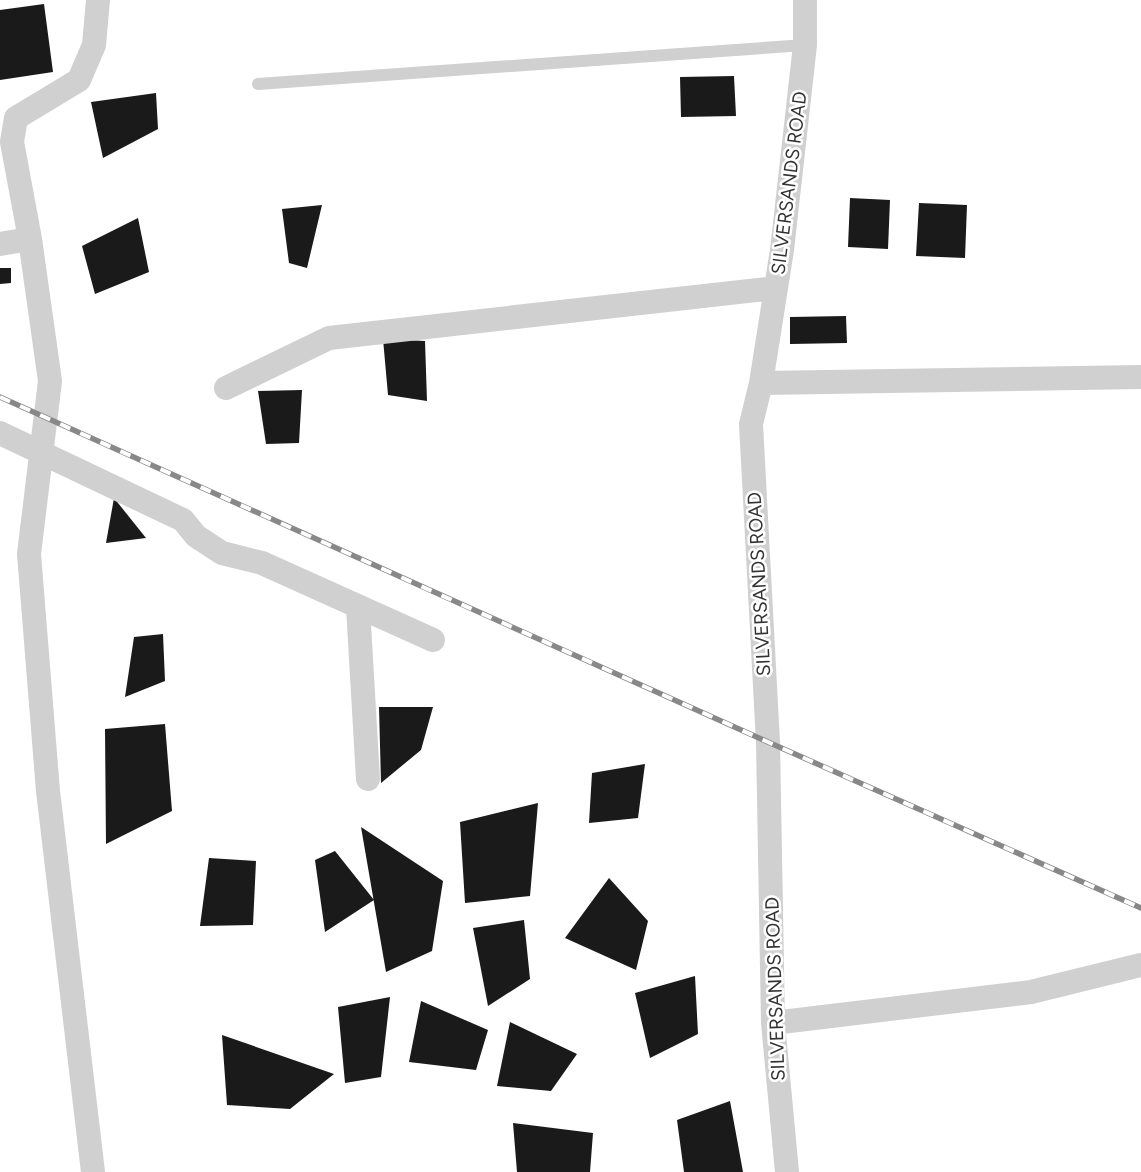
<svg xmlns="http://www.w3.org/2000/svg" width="1141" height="1172" font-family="Figtree,sans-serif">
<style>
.building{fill:#1a1a1a}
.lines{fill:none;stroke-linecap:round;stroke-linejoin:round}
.service{stroke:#d0d0d0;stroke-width:12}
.minor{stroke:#d0d0d0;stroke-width:24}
.rail-casing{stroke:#888;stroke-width:5.5}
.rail{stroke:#fff;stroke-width:4;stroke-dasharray:11;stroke-linecap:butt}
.labels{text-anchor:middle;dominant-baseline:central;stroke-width:5;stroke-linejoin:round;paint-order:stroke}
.street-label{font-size:19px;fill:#333;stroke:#fff}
</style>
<rect width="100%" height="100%" fill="#fff"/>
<path class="building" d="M44,4L53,72L0,80V10Z
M734,76L736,116L681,117L680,77Z
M156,93L158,129L103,158L91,102Z
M850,198L890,200L888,249L848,247Z
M919,203L967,205L965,258L916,256Z
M322,205L307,268L289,263L282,209Z
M138,218L149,272L95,294L82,246Z
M0,268H11V283L0,284Z
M846,316L847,343L790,344V317Z
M383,339L425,341L427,401L388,395Z
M302,390L299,443L266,444L258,391Z
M114,498L146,538L106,543Z
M163,634L165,681L125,697L134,637Z
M379,707H433L421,750L381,783Z
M165,724L172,811L106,844L105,729Z
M645,764L638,818L589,823L592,773Z
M538,803L530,896L465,903L460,822Z
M361,827L443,881L432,951L386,972Z
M335,851L374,900L325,932L315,860Z
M209,858L256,861L253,925L200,926Z
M609,878L648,921L636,970L565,938Z
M524,920L530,979L488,1006L473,928Z
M695,976L698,1034L650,1058L635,993Z
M390,997L381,1077L345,1083L338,1007Z
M421,1001L488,1030L476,1070L409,1062Z
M510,1022L577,1054L551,1091L497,1086Z
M222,1035L334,1074L290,1109L227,1105Z
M730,1101L743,1172H684L677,1120Z
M513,1123L593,1133L590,1172H517Z"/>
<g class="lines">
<path class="service" d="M258,84L805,45"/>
<path class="minor" d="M0,244L30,239
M761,383L1141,377
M226,388L329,338L775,288
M0,433L183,520L196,536L222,553L262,563L433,640
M358,607L368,779
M773,1023L1031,992L1141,965
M93,1172L48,791L29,554L50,381L30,239L12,142L16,118L79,80L94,45L98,0
M787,1172L773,1023L768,742L751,424L761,383L782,250L805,45V0"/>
<defs>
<path id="rail" d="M0,397L768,742L1141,908"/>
</defs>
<use href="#rail" class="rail-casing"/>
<use href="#rail" class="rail"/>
</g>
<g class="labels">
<g class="street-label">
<text transform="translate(789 183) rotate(-83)">SILVERSANDS ROAD</text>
<text transform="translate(759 584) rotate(-93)">SILVERSANDS ROAD</text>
<text transform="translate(775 989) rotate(-92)">SILVERSANDS ROAD</text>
</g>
</g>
</svg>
